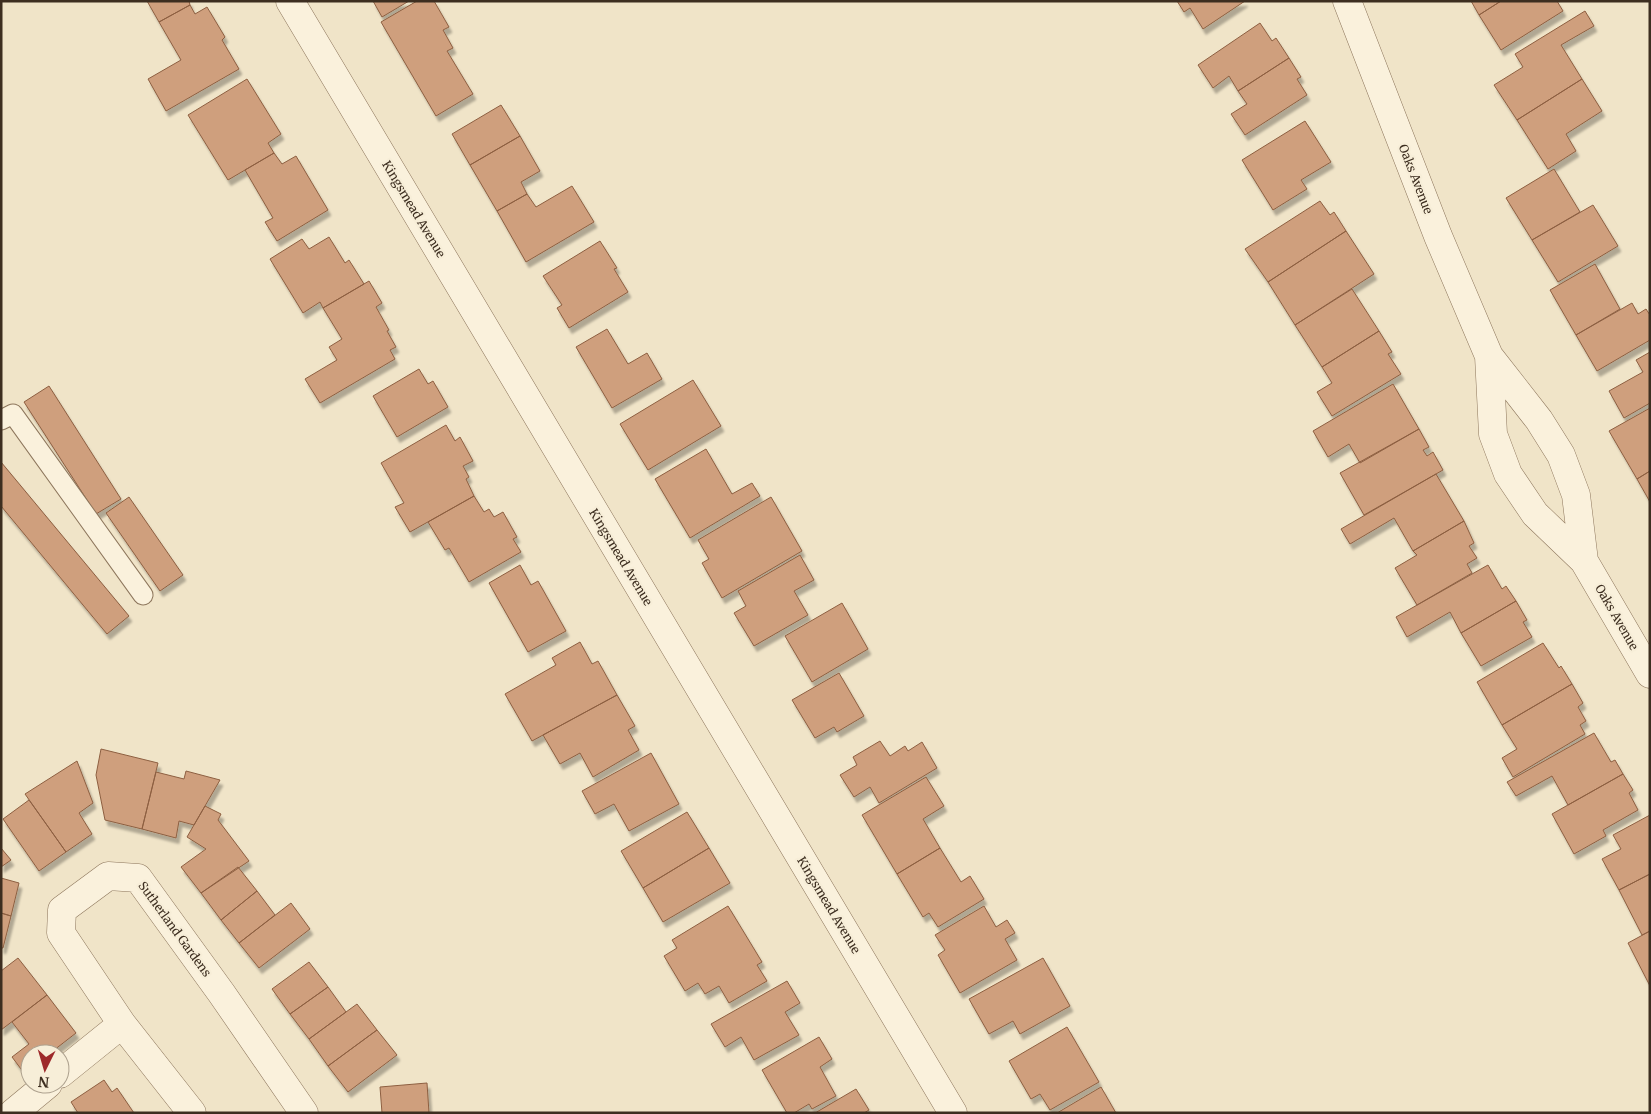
<svg xmlns="http://www.w3.org/2000/svg" width="1651" height="1114" font-family="Merriweather,serif">
<style>
.building{fill:#cf9f7d;stroke:#8d5f41;filter:url(#shadow)}
.lines{fill:none;stroke-linecap:round;stroke-linejoin:round}
.lane-casing{stroke:#8d765c;stroke-width:21}
.street-casing{stroke:#8d765c;stroke-width:29}
.lane{stroke:#faf1dc;stroke-width:19}
.street{stroke:#faf1dc;stroke-width:28}
.labels{text-anchor:middle;dominant-baseline:central;stroke-width:4.5;stroke-linejoin:round;paint-order:stroke}
.street-label{font-size:12px;fill:#3d2e20;stroke:#f7eed8}
</style>
<defs>
<filter id="shadow"><feDropShadow dx="3" dy="5.5" stdDeviation="1" flood-color="#0004"/></filter>
</defs>
<rect width="100%" height="100%" fill="#f0e4c8"/>
<path class="building" d="M147,1H189L190,5L159,22Z
M373,1H409L382,17Z
M417,1H434L449,27L443,30L453,48L447,51L473,94L436,116L381,22Z
M1177,1H1245L1203,29L1190,8L1184,12Z
M1471,1H1501L1479,15Z
M1501,1H1557L1563,11L1501,50L1479,15Z
M190,5L195,14L207,7L225,37L222,40L239,69L166,111L148,79L181,60L159,22Z
M1585,11L1594,26L1561,45L1582,79L1517,120L1494,85L1523,67L1515,54Z
M1260,23L1272,41L1276,38L1289,58L1238,91L1229,76L1213,88L1198,65Z
M1289,58L1301,77L1297,79L1307,95L1245,135L1231,114L1247,104L1238,91Z
M247,79L281,134L268,143L274,153L228,180L188,115Z
M1582,79L1602,111L1566,134L1576,151L1548,169L1517,120Z
M501,105L520,136L470,165L452,134Z
M1305,121L1331,162L1301,180L1307,189L1273,210L1242,160Z
M520,136L540,171L521,182L527,194L497,211L470,165Z
M274,153L282,164L296,156L328,210L277,241L265,222L273,218L245,170Z
M1554,169L1580,212L1532,240L1506,198Z
M572,186L594,222L526,262L497,211L527,194L536,207Z
M1320,201L1330,215L1334,212L1346,231L1268,282L1245,249Z
M1593,205L1618,246L1558,282L1532,240Z
M1346,231L1374,274L1295,325L1268,282Z
M329,237L345,263L349,260L364,284L323,308L320,302L303,313L270,259L302,239L309,249Z
M600,241L617,268L614,269L628,292L569,328L557,308L562,305L543,276Z
M1595,264L1620,309L1576,335L1550,290Z
M369,281L382,303L376,307L389,330L387,331L396,347L390,350L395,359L320,403L305,379L337,360L329,347L342,339L323,308Z
M1352,289L1379,331L1322,367L1295,325Z
M1632,303L1638,314L1646,309L1650,315V340L1597,371L1576,335Z
M607,329L628,364L647,353L662,379L612,408L576,347Z
M1379,331L1392,352L1388,354L1401,374L1332,416L1317,392L1332,383L1322,367Z
M1650,352V403L1624,418L1609,391L1643,372L1636,360Z
M419,369L428,384L433,381L448,407L397,437L373,396Z
M693,380L721,426L648,470L620,424Z
M1393,384L1419,429L1360,463L1349,444L1328,457L1313,431Z
M49,386L121,499L96,514L24,402Z
M1650,408V471L1637,479L1609,431Z
M446,425L455,441L460,437L473,461L463,466L469,477L466,479L474,496L410,532L395,507L404,503L381,463Z
M1419,429L1429,447L1423,450L1427,456L1433,452L1443,470L1364,515L1340,473Z
M706,449L732,494L752,483L760,496L690,538L655,479Z
M1,462L129,616L107,634L1,506Z
M1650,471V502L1637,479Z
M1436,474L1464,521L1413,551L1394,518L1350,544L1341,529Z
M474,496L484,512L489,509L494,517L503,512L517,537L513,539L521,552L469,582L449,548L445,550L428,522Z
M129,497L183,575L160,591L106,513Z
M771,497L802,551L722,598L702,563L709,559L698,540Z
M1464,521L1474,543L1469,546L1477,558L1467,564L1472,573L1417,605L1395,568L1417,555L1413,551Z
M800,555L814,580L794,591L808,615L754,646L734,613L746,606L738,591Z
M520,565L531,585L538,581L566,631L528,652L489,583Z
M1488,565L1502,589L1506,586L1516,601L1461,633L1450,612L1407,637L1396,617Z
M1516,601L1527,620L1523,622L1532,637L1481,666L1461,633Z
M842,603L868,649L812,682L785,636Z
M580,642L592,664L598,661L617,695L532,741L505,694L556,665L552,658Z
M1543,643L1559,668L1561,666L1572,684L1502,725L1477,682Z
M839,673L864,716L837,732L834,727L815,738L792,700Z
M1572,684L1583,703L1578,707L1586,721L1580,725L1585,734L1513,777L1502,758L1517,749L1502,725Z
M617,695L635,726L628,730L639,750L593,777L580,753L560,764L543,735Z
M1594,733L1611,762L1615,760L1623,774L1568,805L1552,776L1516,796L1507,782Z
M880,741L890,756L905,746L908,751L922,742L937,768L879,803L870,787L854,797L840,775L857,765L853,757Z
M101,749L158,763L142,829L105,820L96,775Z
M651,753L679,804L629,831L614,804L595,814L582,791Z
M77,761L93,803L79,813L92,834L66,852L25,794Z
M186,771L220,780L194,825L179,821L176,838L142,829L156,772L184,779Z
M1623,774L1633,790L1629,793L1638,810L1603,830L1606,836L1574,854L1552,814Z
M926,777L944,806L923,819L940,848L897,874L862,815Z
M29,800L66,852L39,871L3,819Z
M205,806L221,814L218,820L249,861L201,893L181,867L206,849L187,837Z
M687,812L709,848L643,888L621,851Z
M1650,815V874L1619,890L1602,859L1621,849L1613,835Z
M1,848L11,860L1,867Z
M709,848L730,883L663,922L643,888Z
M940,848L961,882L970,876L984,899L938,927L929,913L923,917L897,874Z
M238,867L257,891L221,920L201,893Z
M1650,874V931L1642,935L1619,890Z
M1,878L19,883L11,916L1,913Z
M257,891L275,915L239,943L221,920Z
M291,903L310,929L259,968L239,943Z
M728,906L762,962L757,965L767,981L729,1003L719,986L705,994L698,983L685,991L664,956L677,948L672,940Z
M984,906L996,927L1007,920L1015,933L1005,939L1017,960L960,993L938,955L945,950L935,935Z
M1,913L11,916L3,948H1Z
M1650,931V986L1628,943Z
M18,958L47,995L1,1030V971Z
M1043,958L1070,1006L1020,1034L1013,1021L989,1034L969,999Z
M309,962L328,987L290,1014L272,989Z
M787,981L800,1003L785,1012L799,1035L754,1060L741,1037L725,1047L711,1024Z
M328,987L346,1012L309,1039L290,1014Z
M47,995L76,1033L49,1054H30V1069L24,1073L12,1057L29,1044L12,1022Z
M357,1004L377,1030L328,1066L309,1039Z
M1067,1027L1099,1082L1050,1110L1040,1094L1031,1099L1009,1061Z
M377,1030L397,1055L348,1092L328,1066Z
M819,1037L832,1059L820,1067L836,1096L812,1109L809,1104L794,1113H787L762,1070Z
M104,1080L112,1092L117,1088L134,1113H78L71,1102Z
M427,1083L429,1113H382L380,1087Z
M1101,1087L1116,1113H1057Z
M856,1089L869,1110L864,1113H815Z"/>
<g class="lines">
<defs>
<path id="lane" d="M1,420L13,414L143,595"/>
<path id="street" d="M290,1L953,1113
M1347,1L1438,236L1489,356L1539,420L1561,455L1576,495L1584,561
M1489,356L1493,434L1508,474L1535,514L1584,561L1650,674
M60,1074L122,1024
M13,1113L48,1084
M192,1113L122,1024L61,933L62,910L108,876L138,878L222,994L304,1113"/>
</defs>
<use href="#lane" class="lane-casing"/>
<use href="#street" class="street-casing"/>
<use href="#lane" class="lane"/>
<use href="#street" class="street"/>
</g>
<g class="labels">
<g class="street-label">
<text transform="translate(1416 179) rotate(69)">Oaks Avenue</text>
<text transform="translate(414 209) rotate(59)">Kingsmead Avenue</text>
<text transform="translate(621 557) rotate(59)">Kingsmead Avenue</text>
<text transform="translate(1617 617) rotate(60)">Oaks Avenue</text>
<text transform="translate(829 905) rotate(59)">Kingsmead Avenue</text>
<text transform="translate(175 929) rotate(54)">Sutherland Gardens</text>
</g>
</g>
<rect width="1651" height="1114" fill="none" stroke="#3d2e20" stroke-width="5"/>
<g transform="translate(45 1069) rotate(185)"><circle r="24" fill="#f7eed8" stroke="#ada18e"/>
<path d="M0-4L9 19L0 12L-9 19Z" fill="#9e2a2b"/>
<text y="-8" font-size="14" font-weight="bold" text-anchor="middle" fill="#3d2e20">N</text>
</g>
</svg>
